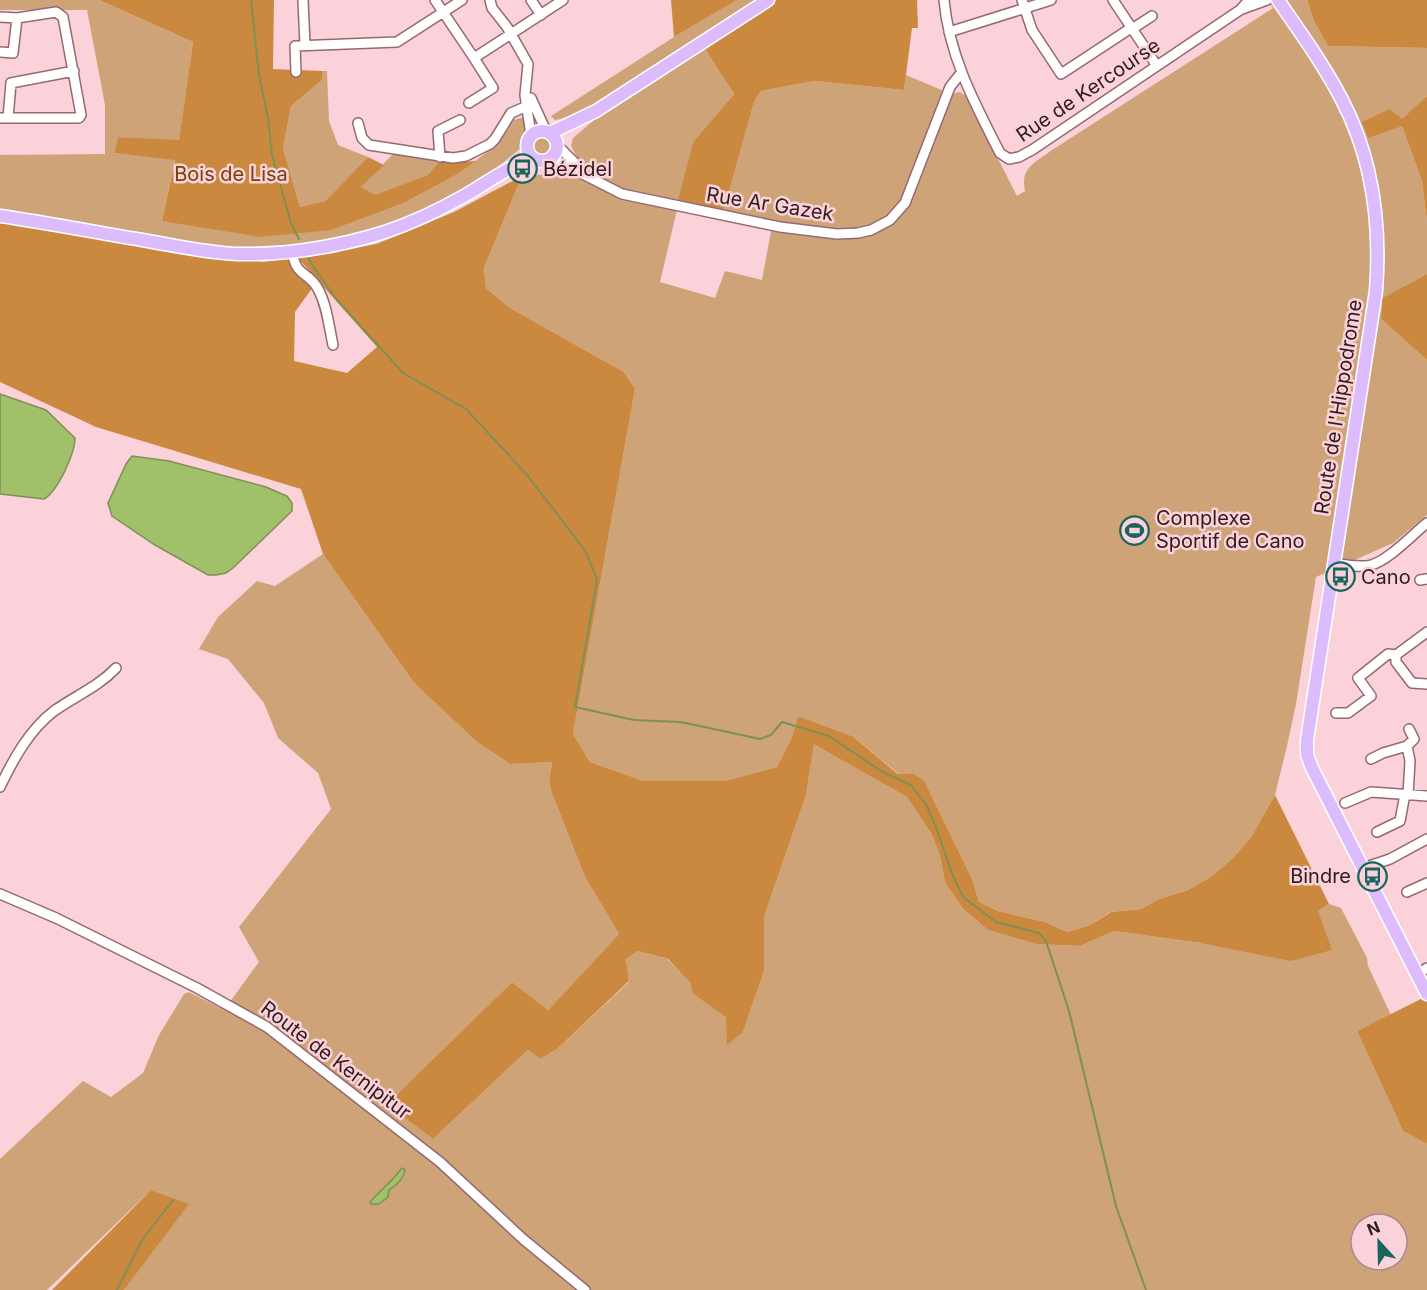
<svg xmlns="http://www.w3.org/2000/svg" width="1427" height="1290" font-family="Inter,sans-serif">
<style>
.green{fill:#cea377;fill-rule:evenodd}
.forest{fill:#cb8940}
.water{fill:#a0c16a;stroke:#7e9054;stroke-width:1.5}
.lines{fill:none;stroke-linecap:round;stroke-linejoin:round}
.stream{stroke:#7e9054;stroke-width:2}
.minor-casing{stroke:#956971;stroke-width:12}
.major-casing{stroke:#fff;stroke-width:15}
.minor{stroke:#fff;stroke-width:9}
.major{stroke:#ddbcfe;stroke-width:12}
.labels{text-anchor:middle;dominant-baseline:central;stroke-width:5;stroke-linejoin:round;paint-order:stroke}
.street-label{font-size:20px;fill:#2e1c1f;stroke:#fbd2d9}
.poi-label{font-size:20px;fill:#2e1c1f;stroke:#fbd2d9;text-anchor:start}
.park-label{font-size:20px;fill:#71440c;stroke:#fbd2d9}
</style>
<rect width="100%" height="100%" fill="#fbd2d9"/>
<path class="green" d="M0,0H99L193,42L179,141L118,137L114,153L175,159L162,221L332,230L404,203L456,175L497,145L514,120L524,117L527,132L521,148L494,170L436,207L394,226L339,240L261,249L206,246L0,211V155L105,154V105L87,10H0Z
M737,0H761L578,118L567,120L566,118L555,120L551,116L674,37Z
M1267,0H1307L1314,21L1328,46L1427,48V96L1402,120V126L1422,181L1427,221V274L1382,298L1381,319L1427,360V515L1393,543L1316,577L1296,704L1287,746L1275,795L1251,837L1233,858L1212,876L1188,890L1159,899L1141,909L1110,912L1090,925L1067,932L1045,922L998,911L979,902L972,879L924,780L914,774H899L852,736L798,716L792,737L777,767L724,781H644L590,762L573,734L635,389L624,372L510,308L486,288L484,268L522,176L565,173L578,159L571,146L573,138L606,110L705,49L734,94L693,142L660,282L715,298L725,271L762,280L773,221L724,210L754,102L761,91L815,81L904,90L906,75L951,94L960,92L966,96L1017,196L1025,191C1020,167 1035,163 1052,150L1273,8Z
M322,71H327L329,121L338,145L368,157L325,201L300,207L283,148L291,106L322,80Z
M531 146a11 11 0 1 1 22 0a11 11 0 1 1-22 0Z
M393,154L440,160L428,175L375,196L361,187Z
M323,554L414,683L477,742L510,764L552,762L549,780L551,791L585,877L619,934L548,1010L512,982L388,1103L433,1139L528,1050L540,1059L557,1049L629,982L626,959L638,951L667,959L691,982L693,994L727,1017V1044L743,1032L764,971V917L806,795L814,743L907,797L931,833L940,856L945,882L963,909L988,930L1035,944L1080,946L1114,931L1201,943L1318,911L1329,904L1341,908L1367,958L1368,966L1391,1015L1357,1031L1403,1131L1427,1144V1290H124L188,1204L151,1190L47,1290H0V1159L83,1081L111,1097L143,1073L159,1035L184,994L189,992L224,1010L259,962L239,927L331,809L318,773L278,738L264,703L228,659L199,649L218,617L257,581L275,586ZM1361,1224H1397V1260H1361Z"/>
<path class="forest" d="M99,0H274L273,69L322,71V80L291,106L283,148L300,207L325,201L368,157L384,165L361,187L375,195L428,175L440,160L458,162L476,161L456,175L404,203L332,230L260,237L162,221L175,160L114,153L118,137L179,140L193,42Z
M671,0H737L674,37Z
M776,0H917L918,28H912L904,90L815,81L761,91L754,102L724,210L678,201L693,142L734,94L705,49Z
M1307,0H1427V48L1328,46L1314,21Z
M1427,96V221L1422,181L1402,126L1368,138L1362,122L1390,109L1402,119Z
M522,176L484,268L486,288L510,308L624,372L635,389L573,734L590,762L644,781H724L777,767L792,737L798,716L852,736L898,774H914L924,780L972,879L979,902L998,911L1045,922L1067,932L1090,925L1111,912L1141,909L1159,899L1188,890L1212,876L1233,858L1251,837L1275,795L1329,904L1318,911L1332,950L1291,961L1201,943L1114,931L1080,946L1035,944L988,930L963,909L945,882L940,856L931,833L907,797L814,744L806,795L764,917V971L743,1032L727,1045L726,1017L693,994L690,982L668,959L638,951L626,959L629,981L557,1049L540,1059L528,1050L433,1139L387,1104L512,982L548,1010L619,934L585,877L551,791L549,780L552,762L510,764L477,742L414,683L323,554L301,489L96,427L0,382V222L263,262L288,259L295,271L313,287L295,312L294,361L347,373L377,347L298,258L376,244L454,212Z
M1427,274V360L1381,319L1382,298Z
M1427,996V1144L1403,1131L1357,1031Z
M151,1190L189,1204L124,1290H52Z"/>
<path class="water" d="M0,394L46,410L75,438C75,453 58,491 44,499L0,494Z
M132,456L169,461L266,487L287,496L292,503V511L233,568L226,573L216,575H208L155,545L112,516L108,503L126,464Z
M402,1168L405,1170C404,1178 397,1185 389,1190L388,1197L379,1204H371L370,1202C380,1190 393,1181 402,1168Z"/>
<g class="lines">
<path class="stream" d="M251,0L259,75L268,118L272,155L291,223L299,239
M309,258L312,265L337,300L403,373L466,409L528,476L586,552L597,580L575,707L634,720L680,722L700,726L760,739L771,735L782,722L829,736L881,771L911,785L927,806L937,830L953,876L963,897L996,922L1039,933L1046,941L1069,1011L1116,1206L1146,1290
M117,1290L142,1240L173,1200"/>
<defs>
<path id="minor" d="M303,0L305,45
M435,0L474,58L563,0
M490,0L492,8L507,27L528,64L525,95L531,135
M531,0L541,15
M944,0C949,56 975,104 1000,153L1009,159L1019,157L1032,150L1240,10L1249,0
M1022,0L1032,30L1061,74L1131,28
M1113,0L1157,66
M1242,9L1267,0
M0,17L17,18L56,12L63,17L81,115L79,118H0
M1132,29L1152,16
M949,32L1051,0
M0,52L13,53L17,18
M296,72L295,46L397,42L462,0
M531,98L546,131
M469,103L493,88L474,58
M8,118L11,83L74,71
M358,123L362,138L369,145L453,158L466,156L490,144L495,139L511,113L532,104
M558,146L582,170
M440,157L438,131L460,120
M551,158L622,194L780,227L837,234L858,233L871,230L890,220L905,203L950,87L961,73
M292,252C297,279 308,270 318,289C327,305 329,327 333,345
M1334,563C1346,565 1359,568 1371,565C1389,560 1412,535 1427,523
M1420,580L1427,579
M1396,655V662L1412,683L1427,684
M1336,713H1348L1371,696L1358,678L1388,654L1396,655L1427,632
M1371,759L1383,753L1407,746
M0,787C13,760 29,730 54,711C75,696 98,687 116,668
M1408,795L1410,761L1407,746L1414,739L1409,729
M1345,803L1371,792L1427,796
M1377,832L1400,821L1405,794
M1363,868L1390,859L1427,839
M1407,892L1427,883
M0,894L56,918L197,988L267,1027L440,1162L523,1239L585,1290
M1417,974L1427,968"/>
<path id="major" d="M1278,0C1300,32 1324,65 1342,100C1373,159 1381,225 1376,291L1307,740V755L1312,768L1427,994
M527 146a15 15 0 1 1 30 0a15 15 0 1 1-30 0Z
M550,133L596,111L768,0
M0,216C49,223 98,233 148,241C177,246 207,253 238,254C288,255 337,247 385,232C412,223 439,210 464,196C486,184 509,164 536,160"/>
</defs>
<use href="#minor" class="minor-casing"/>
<use href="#major" class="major-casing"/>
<use href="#minor" class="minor"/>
<use href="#major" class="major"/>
</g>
<defs>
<symbol id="bus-ring" viewBox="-11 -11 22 22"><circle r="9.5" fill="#fbd2d9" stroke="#19655e" stroke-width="1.5"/><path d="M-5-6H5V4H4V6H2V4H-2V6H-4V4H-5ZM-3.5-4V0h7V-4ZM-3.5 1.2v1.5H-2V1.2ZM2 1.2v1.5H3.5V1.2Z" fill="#19655e"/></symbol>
<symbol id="stadium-ring" viewBox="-11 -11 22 22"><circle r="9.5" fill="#fbd2d9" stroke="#19655e" stroke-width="1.5"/><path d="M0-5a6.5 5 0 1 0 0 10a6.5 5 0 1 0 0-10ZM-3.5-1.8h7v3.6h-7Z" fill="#19655e"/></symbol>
</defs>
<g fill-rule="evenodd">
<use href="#bus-ring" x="506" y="152" width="33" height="33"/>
<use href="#stadium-ring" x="1118" y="514" width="33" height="33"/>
<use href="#bus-ring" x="1324" y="560" width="33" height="33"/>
<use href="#bus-ring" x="1356" y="860" width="33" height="33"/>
</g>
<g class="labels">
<g class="street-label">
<text transform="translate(1088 90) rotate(-34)">Rue de Kercourse</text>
<text transform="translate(770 204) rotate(9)">Rue Ar Gazek</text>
<text transform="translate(1338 407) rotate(-81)">Route de l'Hippodrome</text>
<text transform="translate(336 1060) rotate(37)">Route de Kernipitur</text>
</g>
<g class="poi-label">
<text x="543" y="169">Bézidel</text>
<text x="1156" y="518">Complexe<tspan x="1156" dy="23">Sportif de Cano</tspan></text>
<text x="1361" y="577">Cano</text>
<text x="1351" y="876" text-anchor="end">Bindre</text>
</g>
<g class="park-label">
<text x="231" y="174">Bois de Lisa</text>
</g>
</g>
<g transform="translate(1379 1242) rotate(338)"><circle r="28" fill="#fbd2d9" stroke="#a9898f" stroke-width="1.5"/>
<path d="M0-4.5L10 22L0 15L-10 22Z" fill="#19655e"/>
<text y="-9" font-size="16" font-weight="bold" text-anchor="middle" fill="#2e1c1f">N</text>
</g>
</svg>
